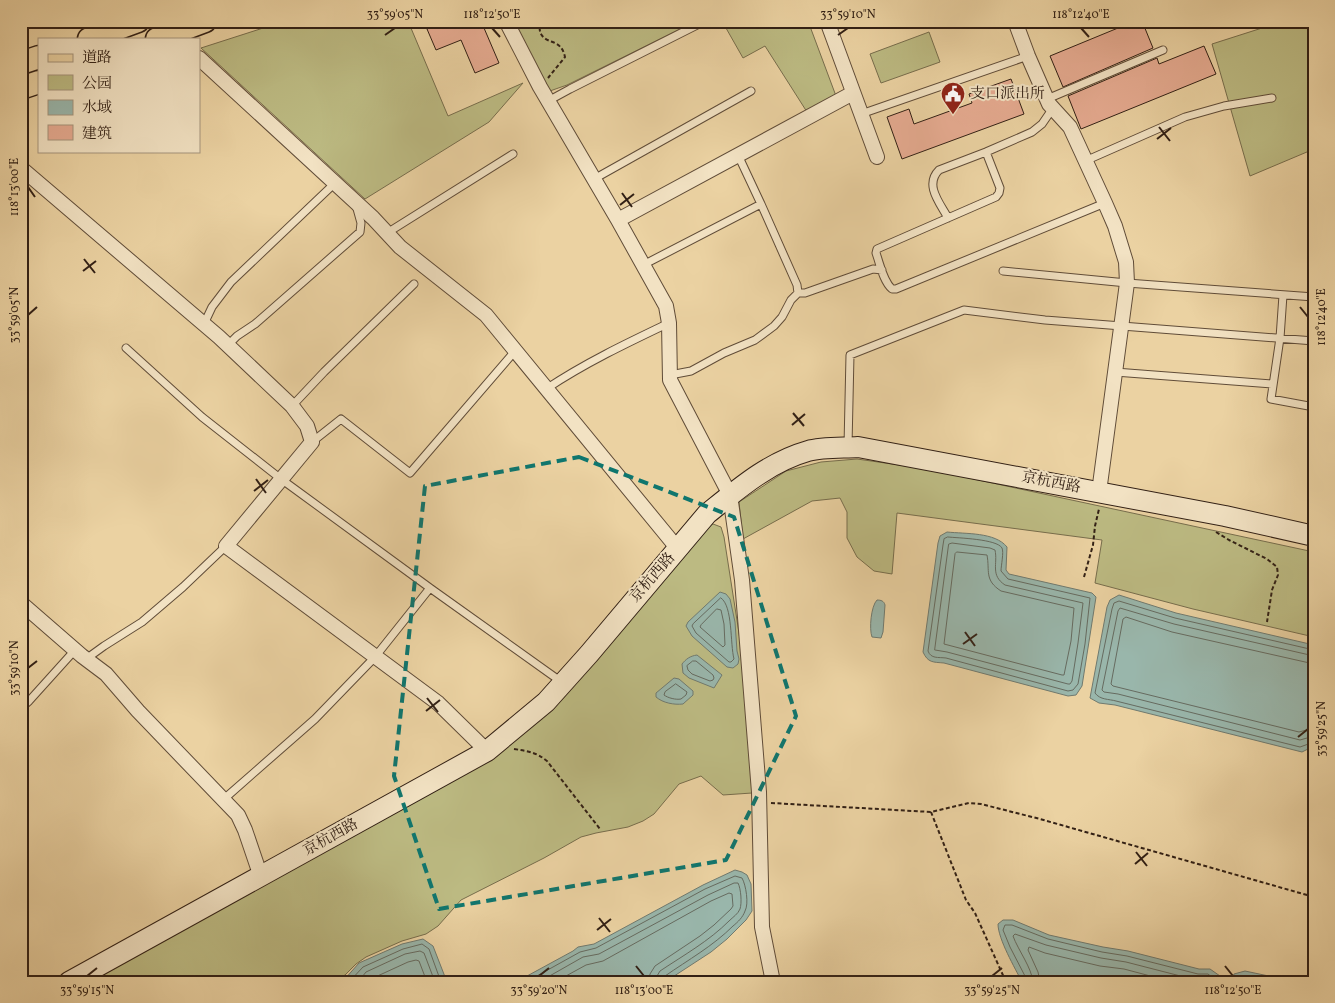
<svg xmlns="http://www.w3.org/2000/svg" width="1335" height="1003" font-family="Vollkorn,'Noto Serif SC',serif">
<style>
.green{fill:#bcba82;stroke:#776d4c}
.water{fill:#99b6ab;stroke:#707a6f}
.lines{fill:none;stroke-linecap:round;stroke-linejoin:round}
.shore{stroke:#666b60;stroke-width:1}
.building{fill:#e6ab91;stroke:#322015}
.lane-casing{stroke:#604c38;stroke-width:9}
.street-casing{stroke:#604c38;stroke-width:16}
.secondary-casing{stroke:#322015;stroke-width:22}
.primary-casing{stroke:#322015;stroke-width:25}
.path{stroke:#322015;stroke-width:2;stroke-dasharray:4 2.5;stroke-linecap:butt}
.lane{stroke:#f2e2c3;stroke-width:7}
.street{stroke:#f2e2c3;stroke-width:14}
.secondary{stroke:#f2e2c3;stroke-width:20}
.primary{stroke:#ebd2a2;stroke-width:22}
.marked{fill:none;stroke:#0f766e;stroke-width:4;stroke-dasharray:10 6;stroke-linejoin:round}
.ticks{fill:none;stroke:#322015;stroke-width:2}
.labels{text-anchor:middle;dominant-baseline:central;stroke-width:4;stroke-linejoin:round;paint-order:stroke}
.poi-label{font-size:15px;fill:#322015;stroke:#f2e2c3;text-anchor:start}
.street-label{font-size:15px;fill:#322015;stroke:#f2e2c3}
.neatline{fill:none;stroke:#322015;stroke-width:2}
.ticks-label{font-size:12px;text-anchor:middle;fill:#322015}
</style>
<rect width="100%" height="100%" fill="#ebd2a2"/>
<filter id="stains"><feTurbulence type="fractalNoise" baseFrequency=".004" numOctaves="4"/><feColorMatrix values="0 0 0 0 .2 0 0 0 0 .09 0 0 0 0 .02 0 0 0 .5 -.17"/></filter>
<radialGradient id="worn" r=".72"><stop offset=".6" stop-color="#630" stop-opacity="0"/><stop offset="1" stop-color="#630" stop-opacity=".3"/></radialGradient>
<path class="green" d="M285,21H408L448,116L523,83L489,122L365,199L201,48Z
M512,21H696L567,85L547,92Z
M722,21H808L836,96L807,112L765,46L743,58Z
M1284,21H1314V149L1250,176L1212,44Z
M929,32L940,62L881,83L870,54Z
M857,459L927,469L1314,552V637L1193,609L1095,583L1102,540L897,513L892,574L874,571L857,557L847,538V512L840,498L812,501L743,539L739,502L786,471L821,462Z
M713,524L721,527L724,537L741,646L748,722L752,793L723,795L701,776L679,784L654,814L643,821L628,827L596,833L581,837L544,858L461,900L438,926L426,934L402,941L366,957L356,964L345,975L335,981L88,982L441,788L513,742L702,529Z"/>
<path class="water" d="M947,532C966,534 995,532 1007,547L1006,570L1009,574L1092,593L1096,597L1082,686L1076,695L1068,696L944,663C933,662 928,663 923,652L938,543L940,536Z
M720,592L726,594L730,599L735,622L737,651L739,659L738,664L733,668L727,667L692,636L686,626L688,622Z
M1119,595L1176,613L1314,645V737L1312,747L1302,752L1115,705L1099,703L1090,698L1107,607L1110,600Z
M877,600C881,600 884,601 885,605L883,632L881,638L872,637C869,629 871,606 877,600Z
M697,655L722,675L714,688L689,678L683,673L682,664C686,659 690,656 697,655Z
M674,678L679,679L693,691V695L683,704C674,705 663,703 656,697V693Z
M735,870L742,872L747,875L751,884L752,911L746,920L727,939L711,952L665,982H516L573,951L578,947L594,944L703,885Z
M1003,920H1013L1049,935L1103,947L1128,951L1199,969H1210L1220,976L1218,982H1022C1015,968 998,939 998,924Z
M423,939L433,946L447,982H341L344,980L359,963L402,944Z
M1245,971L1297,982H1231L1234,974Z"/>
<g class="lines">
<path class="shore" d="M948,537C958,538 997,539 1002,548C1004,552 1001,566 1001,571L1008,579L1090,598L1085,644L1078,684L1073,690L1068,691L946,658C938,657 931,659 928,651L943,545L944,539Z
M949,544L952,543L990,548L995,550C998,564 990,575 1005,585L1083,603L1078,643L1072,681L1070,684H1068L947,652L935,650Z
M957,552L987,555C990,571 984,580 1001,591L1074,608L1071,641L1064,675H1062L944,644L955,554Z
M721,598C733,606 730,644 734,659L731,662H729L696,633L692,626L693,624Z
M717,609L721,610L724,624L725,645L723,647L700,627L701,625Z
M1314,650L1175,618L1119,601L1114,603L1112,609L1095,693C1100,700 1109,699 1116,701L1300,747L1314,742
M1314,656L1174,624L1120,608L1118,611L1102,690L1104,692L1118,694L1300,740L1314,736
M693,661H696L713,675L714,678L713,680L710,681L692,674L688,670L687,666Z
M1314,664L1172,632L1126,617L1123,619L1111,684L1113,686L1299,732L1314,728
M676,684L687,692L686,695L681,699C676,700 668,698 664,695L665,692Z
M349,982L363,967L403,949L422,944L429,949L441,982
M358,982L366,972L405,954L420,951L424,953L435,982
M368,982L371,979L408,962L416,960L419,961L427,982
M526,982L580,952L596,948L705,889L735,876L742,878C746,885 749,904 745,911C743,917 738,922 733,926C713,946 688,960 665,976L663,982
M539,982L583,957L599,954L708,895L734,883H738C741,889 742,903 740,909C738,914 733,917 729,921C709,941 684,955 660,971L657,976L656,982
M555,982L586,965L603,961L711,901L729,893L732,894L733,906L731,909L714,925L700,936L655,966L650,974L649,982
M1026,982V978L1010,947L1003,930L1005,925H1012L1048,939L1102,952L1127,956L1198,974H1208L1213,978L1214,982
M1033,982C1032,968 1018,950 1013,936L1015,934L1046,945L1101,958L1126,962L1196,980L1207,982
M1040,982L1038,972L1028,950L1029,947L1045,953L1100,966L1124,969L1173,982"/>
</g>
<path class="building" d="M446,21H481L499,63L475,73L461,40L436,50L427,29Z
M1135,21H1142L1153,48L1063,87L1050,56Z
M1204,46L1216,74L1081,129L1068,96L1157,58L1159,64Z
M1011,79L1024,114L902,159L887,117L909,109L914,124L972,103L969,94Z"/>
<g class="lines">
<defs>
<path id="lane" d="M1047,99L1163,50
M548,101L570,89L705,21
M861,114L1028,56
M986,152L1000,188L999,193L996,197L877,249L876,253C880,264 883,281 892,289H896L1105,203
M1085,161L1185,117L1224,106L1272,98
M594,179L751,91
M761,204L797,285L798,293
M948,218C940,203 924,185 939,170L986,152L1032,132L1042,124L1053,108
M387,233L513,154
M643,265L761,204L738,155
M1003,271L1127,283L1314,297
M1283,295L1280,338L1271,399L1314,407
M204,324L212,307L231,282L335,183
M228,345L237,336L255,324L360,232L361,223L356,205
M126,348L202,417L281,479L430,588
M1115,372L1273,384
M670,375L691,371L724,353L755,340L774,326L782,317L791,300L798,293H805L873,269L882,270
M546,389C585,363 627,343 669,323
M292,406L324,372L414,284
M312,442L341,419L410,473L515,351
M848,446L850,355L964,310L1045,320L1314,341
M86,659L104,646L142,622L183,587L226,546
M21,708L29,701L75,650
M224,799L315,719L375,657L430,588L563,683"/>
<path id="street" d="M506,21L540,87L618,220L666,306L669,323L670,380L730,495L742,580L759,792L762,927L773,982
M827,21L877,157
M1015,21L1028,56L1049,104L1070,127L1105,203L1115,226L1126,262L1127,283L1099,492
M199,58L373,218L400,247L486,315L678,549
M21,168L219,337L292,406L307,426L312,442L226,546L438,703L487,751
M618,220L853,93
M21,603L82,656L106,674L138,711L238,815L245,830L261,877"/>
<path id="secondary" d="M69,982L487,751L546,702L589,654L707,514C738,489 769,462 808,451C822,447 843,448 858,447L1225,516L1314,536"/>
<path id="primary" d="M89,39L138,21
M157,39L205,21
M21,63L39,57
M21,88L39,82"/>
</defs>
<use href="#lane" class="lane-casing"/>
<use href="#street" class="street-casing"/>
<use href="#secondary" class="secondary-casing"/>
<use href="#primary" class="primary-casing"/>
<path class="path" d="M539,21C540,25 539,31 541,34C547,45 561,38 565,57L548,78
M1216,532L1229,540L1267,559L1277,567L1278,575L1272,590L1267,622
M1084,577L1093,545L1095,526L1099,509
M514,749C527,751 536,752 547,761L600,829
M771,803L931,812L969,803L981,804L1040,819L1314,897
M931,812L966,900L975,913L1006,982"/>
<use href="#lane" class="lane"/>
<use href="#street" class="street"/>
<use href="#secondary" class="secondary"/>
<use href="#primary" class="primary"/>
</g>
<path class="marked" d="M579,457L734,517L796,716L726,860L439,909L394,776L425,486Z"/>
<path class="ticks" d="M492,28L500,37M1081,28L1089,37M385,35L395,28M838,35L848,28M1159,127L1170,141M1157,139L1171,128M28,187L35,197M622,193L632,207M620,205L634,194M84,259L95,273M83,271L96,261M1300,307L1308,317M28,315L37,307M793,413L804,426M792,425L805,414M256,479L266,493M254,491L268,480M965,632L975,646M963,644L977,634M28,668L37,661M427,698L438,712M426,711L440,700M1298,737L1308,729M1136,852L1147,866M1135,864L1148,853M599,918L610,932M597,930L611,919M636,966L644,976M1225,966L1233,976M87,976L97,968M539,976L549,968M992,976L1002,968"/>
<defs>
<symbol id="civic-pin" viewBox="-11 -11 22 30"><path d="M0 17L-7.5 6A9.5 9.5 0 1 1 7.5 6Z" fill="#8f2418" stroke="#f2e2c3"/><path d="M-.6-6.5H3V-4.5H.6V-3L4-1V1h2V6H-6V1h2V-1L-.6-3ZM-1.2 2.5V6h2.4V2.5Z" fill="#fff"/></symbol>
</defs>
<g fill-rule="evenodd">
<use href="#civic-pin" x="939" y="80" width="28" height="38"/>
</g>
<g class="labels">
<g class="poi-label">
<text x="970" y="94">支口派出所</text>
</g>
<g class="street-label">
<text transform="translate(1051 483) rotate(11)">京杭西路</text>
<text transform="translate(653 578) rotate(-49)">京杭西路</text>
<text transform="translate(331 838) rotate(-29)">京杭西路</text>
</g>
</g>
<rect width="1335" height="1003" fill="none" stroke="#ebd2a2" stroke-width="55"/>
<rect x="38" y="38" width="162" height="115" fill="#f2e2c3" stroke="#a5947d"/>
<rect x="48" y="54" width="25" height="8" fill="#ebd2a2" stroke="#a5947d"/>
<text x="82" y="62" font-size="15" fill="#322015">道路</text>
<rect x="48" y="75" width="25" height="15" fill="#bcba82" stroke="#a5947d"/>
<text x="82" y="88" font-size="15" fill="#322015">公园</text>
<rect x="48" y="100" width="25" height="15" fill="#99b6ab" stroke="#a5947d"/>
<text x="82" y="112" font-size="15" fill="#322015">水域</text>
<rect x="48" y="125" width="25" height="15" fill="#e6ab91" stroke="#a5947d"/>
<text x="82" y="138" font-size="15" fill="#322015">建筑</text>
<rect x="28" y="28" width="1280" height="948" class="neatline"/>
<g class="ticks-label">
<text x="395" y="18">33°59'05"N</text>
<text x="492" y="18">118°12'50"E</text>
<text x="848" y="18">33°59'10"N</text>
<text x="1081" y="18">118°12'40"E</text>
<text transform="translate(14 187) rotate(-90)" y="4">118°13'00"E</text>
<text transform="translate(14 315) rotate(-90)" y="4">33°59'05"N</text>
<text transform="translate(1321 317) rotate(-90)" y="4">118°12'40"E</text>
<text transform="translate(14 668) rotate(-90)" y="4">33°59'10"N</text>
<text transform="translate(1321 729) rotate(-90)" y="4">33°59'25"N</text>
<text x="87" y="994">33°59'15"N</text>
<text x="539" y="994">33°59'20"N</text>
<text x="644" y="994">118°13'00"E</text>
<text x="992" y="994">33°59'25"N</text>
<text x="1233" y="994">118°12'50"E</text>
</g>
<rect width="100%" height="100%" filter="url(#stains)"/>
<rect width="100%" height="100%" fill="url(#worn)"/>
</svg>
